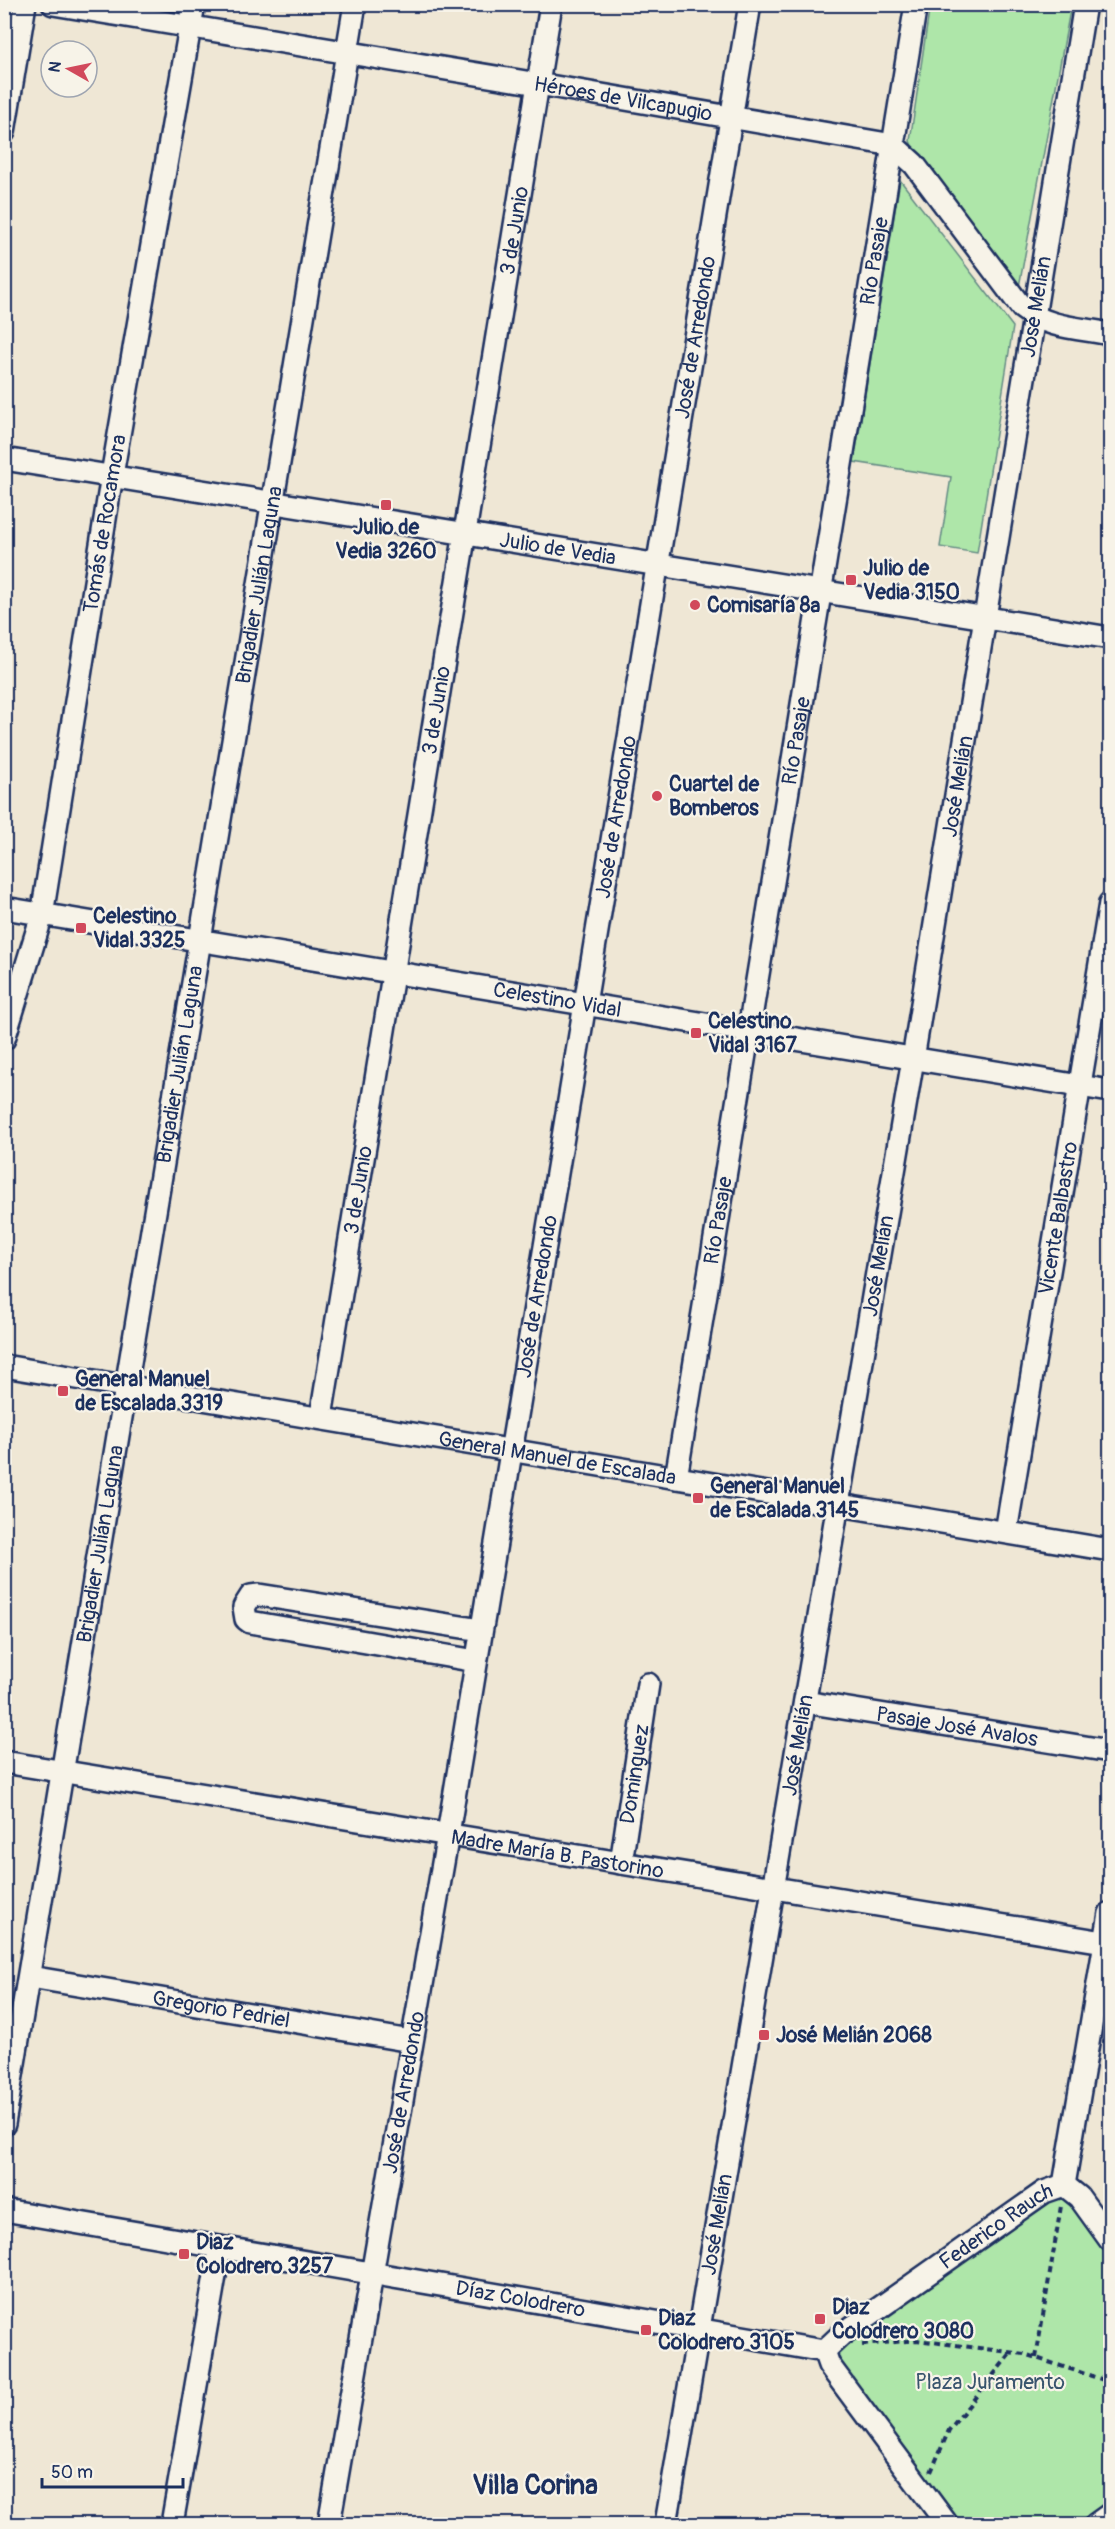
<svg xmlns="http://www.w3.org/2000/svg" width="1115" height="2529" font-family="Pangolin,sans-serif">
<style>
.green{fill:#aee6a9;stroke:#648a84;stroke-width:1.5}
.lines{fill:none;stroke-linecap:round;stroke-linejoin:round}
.minor-casing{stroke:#1b2f5e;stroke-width:26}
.path{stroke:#1b2f5e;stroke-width:4;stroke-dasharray:6 4.5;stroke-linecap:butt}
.minor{stroke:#f7f3e8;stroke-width:21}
.poi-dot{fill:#d1495b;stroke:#f7f3e8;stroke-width:2}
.labels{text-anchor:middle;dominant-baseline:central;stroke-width:4.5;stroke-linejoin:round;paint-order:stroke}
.street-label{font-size:21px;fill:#1b2f5e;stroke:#f7f3e8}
.poi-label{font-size:21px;font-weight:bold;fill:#1b2f5e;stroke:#f7f3e8;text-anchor:start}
.park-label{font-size:21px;fill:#38546d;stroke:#f7f3e8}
.district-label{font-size:27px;font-weight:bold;fill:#1b2f5e;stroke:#f7f3e8}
</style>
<rect width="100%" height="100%" fill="#efe7d5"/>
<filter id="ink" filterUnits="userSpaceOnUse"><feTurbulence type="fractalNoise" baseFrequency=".0167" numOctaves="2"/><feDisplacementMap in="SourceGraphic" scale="12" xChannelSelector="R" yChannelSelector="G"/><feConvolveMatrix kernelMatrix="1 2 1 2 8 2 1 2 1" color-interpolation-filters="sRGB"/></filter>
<g filter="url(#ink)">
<path class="green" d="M930,5H1071L1019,287L914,150L910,141Z
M900,180L1013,327L977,553L940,547L951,477L854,462Z
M1064,2185L1110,2240V2514L1096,2524H947L824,2351Z"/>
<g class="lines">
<defs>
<g id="minor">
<path id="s1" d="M53,4L538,84L893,145L914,164L1022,308C1047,328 1080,328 1110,334"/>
<path d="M4,132L25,4"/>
<path id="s2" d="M4,459L1110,638"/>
<path id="s3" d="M4,908L1110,1091"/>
<path id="s4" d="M4,1039L42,915L112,475L194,4"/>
<path id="s5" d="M4,1366L1110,1550"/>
<path id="s6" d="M321,1417L551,4"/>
<path id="s7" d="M676,1478L916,4"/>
<path id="s8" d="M1006,1532L1110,903"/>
<path d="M476,1661L250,1622L246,1619L244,1607L251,1596L259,1595L481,1630"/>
<path id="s9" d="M805,1702L1110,1751"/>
<path id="s10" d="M4,1762C373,1825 742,1884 1110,1943"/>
<path id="s11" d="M621,1863L648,1684"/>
<path id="s12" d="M30,1977L411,2041"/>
<path id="s13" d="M4,2124L355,4"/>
<path d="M1064,2185L1110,1913"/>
<path d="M1064,2185L1079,2197L1110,2240"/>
<path id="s14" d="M4,2210L824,2351"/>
<path id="s15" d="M824,2351L841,2335L1044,2192L1064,2185"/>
<path d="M824,2351L829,2365L947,2524"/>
<path d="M172,2524L220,2247"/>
<path id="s16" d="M329,2524L448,1834L750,4"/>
<path id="s17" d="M666,2524L913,1059L1085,4"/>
<path d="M1096,2524L1110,2514"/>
</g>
</defs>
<use href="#minor" class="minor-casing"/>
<path class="path" d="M862,2345L917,2340L1024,2354L1110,2382
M1036,2358L1061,2206
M931,2472L949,2430L1011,2353"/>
<use href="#minor" class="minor"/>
</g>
</g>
<g class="poi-dot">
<rect x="380" y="499" width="12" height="12" rx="3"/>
<rect x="845" y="574" width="12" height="12" rx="3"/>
<circle cx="695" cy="605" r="6"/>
<circle cx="657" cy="796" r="6"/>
<rect x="75" y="922" width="12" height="12" rx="3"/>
<rect x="690" y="1027" width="12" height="12" rx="3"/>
<rect x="57" y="1385" width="12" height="12" rx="3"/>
<rect x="692" y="1492" width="12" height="12" rx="3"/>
<rect x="758" y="2029" width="12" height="12" rx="3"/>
<rect x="178" y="2248" width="12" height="12" rx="3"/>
<rect x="814" y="2313" width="12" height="12" rx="3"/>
<rect x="640" y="2324" width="12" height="12" rx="3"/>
</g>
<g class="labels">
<g class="street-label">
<text stroke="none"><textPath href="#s1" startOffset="578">Héroes de Vilcapugio</textPath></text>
<text stroke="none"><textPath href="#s6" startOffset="1202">3 de Junio</textPath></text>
<text stroke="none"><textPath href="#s7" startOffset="1233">Río Pasaje</textPath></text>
<text stroke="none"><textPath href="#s17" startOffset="2248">José Melián</textPath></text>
<text stroke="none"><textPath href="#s16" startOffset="2217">José de Arredondo</textPath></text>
<text stroke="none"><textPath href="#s4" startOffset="526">Tomás de Rocamora</textPath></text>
<text stroke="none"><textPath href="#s2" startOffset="561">Julio de Vedia</textPath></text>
<text stroke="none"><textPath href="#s13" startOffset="1560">Brigadier Julián Laguna</textPath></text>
<text stroke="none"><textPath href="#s6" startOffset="716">3 de Junio</textPath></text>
<text stroke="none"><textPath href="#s7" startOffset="747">Río Pasaje</textPath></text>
<text stroke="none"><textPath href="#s17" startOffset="1762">José Melián</textPath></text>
<text stroke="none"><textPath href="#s16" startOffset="1731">José de Arredondo</textPath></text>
<text stroke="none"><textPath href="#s3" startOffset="561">Celestino Vidal</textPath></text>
<text stroke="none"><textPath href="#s13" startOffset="1074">Brigadier Julián Laguna</textPath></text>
<text stroke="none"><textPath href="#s6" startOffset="230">3 de Junio</textPath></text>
<text stroke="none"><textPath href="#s8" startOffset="318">Vicente Balbastro</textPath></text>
<text stroke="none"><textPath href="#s7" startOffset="261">Río Pasaje</textPath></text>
<text stroke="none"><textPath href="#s17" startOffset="1276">José Melián</textPath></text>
<text stroke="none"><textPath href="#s16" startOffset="1245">José de Arredondo</textPath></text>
<text stroke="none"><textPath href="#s5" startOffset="561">General Manuel de Escalada</textPath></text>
<text stroke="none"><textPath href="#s13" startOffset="588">Brigadier Julián Laguna</textPath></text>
<text stroke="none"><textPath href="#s9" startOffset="154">Pasaje José Avalos</textPath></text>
<text stroke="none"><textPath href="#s17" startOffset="790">José Melián</textPath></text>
<text stroke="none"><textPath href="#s11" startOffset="90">Dominguez</textPath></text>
<text stroke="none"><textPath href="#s10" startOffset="561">Madre María B. Pastorino</textPath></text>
<text stroke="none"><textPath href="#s12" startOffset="194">Gregorio Pedriel</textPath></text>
<text stroke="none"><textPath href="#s16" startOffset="438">José de Arredondo</textPath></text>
<text stroke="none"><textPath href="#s17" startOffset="304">José Melián</textPath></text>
<text stroke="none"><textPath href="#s15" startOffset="213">Federico Rauch</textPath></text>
<text stroke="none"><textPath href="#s14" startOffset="524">Díaz Colodrero</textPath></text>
</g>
<g class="poi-label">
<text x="386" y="527" text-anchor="middle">Julio de<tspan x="386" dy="24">Vedia 3260</tspan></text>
<text x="863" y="568">Julio de<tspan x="863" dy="24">Vedia 3150</tspan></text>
<text x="707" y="605">Comisaría 8ª</text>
<text x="669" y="784">Cuartel de<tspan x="669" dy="24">Bomberos</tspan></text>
<text x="93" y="916">Celestino<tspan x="93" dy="24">Vidal 3325</tspan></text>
<text x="708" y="1021">Celestino<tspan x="708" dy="24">Vidal 3167</tspan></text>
<text x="75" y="1379">General Manuel<tspan x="75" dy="24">de Escalada 3319</tspan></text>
<text x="710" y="1486">General Manuel<tspan x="710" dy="24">de Escalada 3145</tspan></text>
<text x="776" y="2035">José Melián 2068</text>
<text x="196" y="2242">Diaz<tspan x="196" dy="24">Colodrero 3257</tspan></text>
<text x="832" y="2307">Diaz<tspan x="832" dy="24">Colodrero 3080</tspan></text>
<text x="658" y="2318">Diaz<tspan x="658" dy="24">Colodrero 3105</tspan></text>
</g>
<g class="park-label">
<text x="990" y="2382">Plaza Juramento</text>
</g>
<g class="district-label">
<text x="535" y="2485">Villa Corina</text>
</g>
</g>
<rect width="1115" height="2529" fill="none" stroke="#f7f3e8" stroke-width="24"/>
<rect x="12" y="12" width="1091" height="2505" fill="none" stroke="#1b2f5e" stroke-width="2" filter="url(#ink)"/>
<g transform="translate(69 69) rotate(279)"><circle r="28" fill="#f7f3e8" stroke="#9fa5b1" stroke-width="1.5"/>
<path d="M0-4.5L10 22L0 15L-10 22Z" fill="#d1495b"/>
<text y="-9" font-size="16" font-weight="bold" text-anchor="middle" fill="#1b2f5e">N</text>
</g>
<path d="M42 2478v9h141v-9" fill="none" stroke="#1b2f5e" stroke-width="3"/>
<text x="51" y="2478" font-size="18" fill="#1b2f5e" stroke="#f7f3e8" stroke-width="4.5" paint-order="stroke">50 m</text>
</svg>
